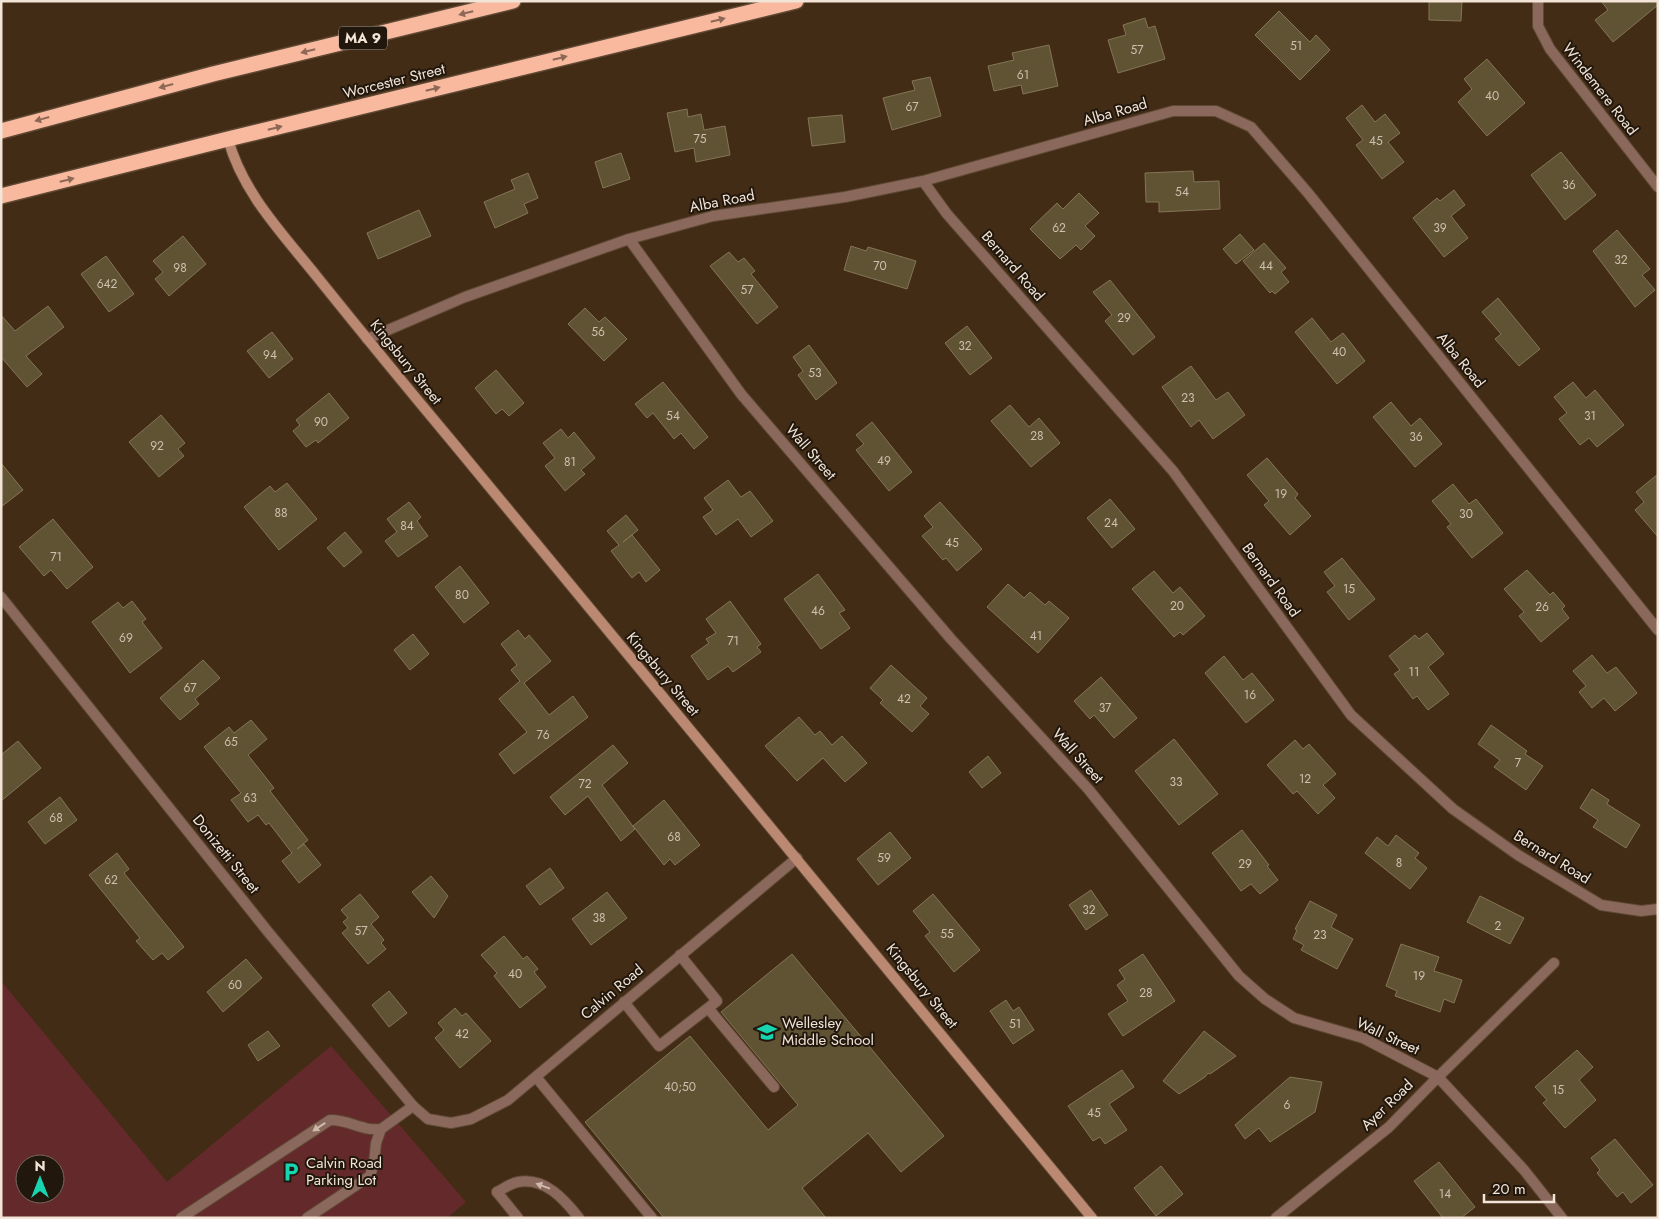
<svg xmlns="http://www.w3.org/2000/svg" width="1659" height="1219" font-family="Jost,sans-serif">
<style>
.green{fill:#642a2b;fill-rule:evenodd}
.building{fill:#605334;stroke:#837555}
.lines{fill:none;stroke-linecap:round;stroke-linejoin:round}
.lane-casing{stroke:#5f4934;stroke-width:12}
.street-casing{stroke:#5f4934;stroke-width:12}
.secondary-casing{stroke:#5f4934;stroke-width:12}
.highway-casing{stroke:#5f4934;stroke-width:18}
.lane{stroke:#8a695c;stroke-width:10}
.street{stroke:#8a695c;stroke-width:10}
.secondary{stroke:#bb8872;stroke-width:10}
.highway{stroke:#f9b99e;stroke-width:15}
.oneway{fill:#8d6856}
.oneway2{fill:#ceb9ab}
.labels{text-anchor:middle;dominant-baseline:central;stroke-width:4;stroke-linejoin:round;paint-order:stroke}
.number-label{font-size:12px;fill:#cec0ae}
.shield{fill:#21170d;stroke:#b3a69a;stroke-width:1}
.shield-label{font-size:14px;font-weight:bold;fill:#f2e4d6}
.street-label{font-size:15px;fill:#f2e4d6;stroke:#21170d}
.poi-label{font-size:15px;fill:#f2e4d6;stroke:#21170d;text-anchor:start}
</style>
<rect width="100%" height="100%" fill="#432c15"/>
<path class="green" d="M1,981L167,1182L331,1046L466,1202L447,1218H1ZM25,1164H55V1194H25Z"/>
<path class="building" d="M1429,1H1462L1461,21L1429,20Z
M1601,1H1658V5L1613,42L1595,20L1608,10Z
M1279,11L1310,42L1316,35L1330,50L1300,80L1255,35Z
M1145,18L1148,28L1155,26L1165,59L1118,73L1108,40L1126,35L1123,25Z
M1049,45L1058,86L1023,94L1021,85L994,91L988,66L1014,60L1012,53Z
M1487,59L1525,103L1487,136L1458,102L1472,89L1464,79Z
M930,77L941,116L892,130L883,98L915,90L912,81Z
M1362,105L1375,122L1385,114L1400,133L1388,142L1404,162L1382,179L1356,145L1363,140L1346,118Z
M687,109L688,117L701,114L704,130L725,126L730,155L696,162L694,148L675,152L667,113Z
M842,115L845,142L812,146L808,118Z
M1561,152L1596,195L1565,220L1531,175Z
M621,153L630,179L603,188L595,162Z
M1193,171L1194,182L1219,181L1220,209L1159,212V202H1146L1145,173Z
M528,173L538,198L524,204L528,213L495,228L484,202L515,189L511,180Z
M1454,190L1465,205L1451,216L1468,238L1444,257L1413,218L1437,198L1440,201Z
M1079,193L1099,213L1085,226L1095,236L1081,250L1076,245L1060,259L1030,229L1057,203L1063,209Z
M419,210L431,236L378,259L367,233Z
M1617,230L1650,269L1642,275L1655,290L1635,307L1593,251Z
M1240,234L1254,250L1236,264L1223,249Z
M183,236L206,264L169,296L155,279L163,272L153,261Z
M1264,243L1286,268L1281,272L1289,282L1275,294L1272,291L1270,293L1243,261Z
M851,246L866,251L868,247L916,261L907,289L844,270Z
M729,252L738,262L744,258L755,271L751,274L778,307L757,324L710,266Z
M106,256L134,294L109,312L81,274Z
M1110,280L1155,337L1133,355L1105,321L1112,315L1093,292Z
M1498,298L1540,349L1519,366L1495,339L1501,334L1482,312Z
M48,306L64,327L26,356L42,374L27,387L1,357V315L15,331Z
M585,308L599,322L605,317L627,339L604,361L568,324Z
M1312,318L1331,342L1343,333L1365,361L1337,384L1295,332Z
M967,326L992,358L970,375L945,343Z
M272,332L293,359L269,378L247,351Z
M809,345L837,383L816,400L798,375L803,371L793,357Z
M1191,366L1216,400L1228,392L1245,415L1213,439L1199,420L1191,427L1162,387Z
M496,370L524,403L509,416L502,409L496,414L475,388Z
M663,382L708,437L694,449L681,433L674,439L653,413L647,418L635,404Z
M1573,382L1586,398L1595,390L1624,425L1597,447L1589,438L1580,445L1559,419L1567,413L1554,397Z
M329,393L349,418L318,443L316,440L306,447L293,431L300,425L296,420Z
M1391,402L1411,426L1420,418L1442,444L1415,467L1373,417Z
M1010,405L1029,427L1039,418L1060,443L1031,467L991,421Z
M161,415L185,443L178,449L184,456L159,477L129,442Z
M872,422L912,472L889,491L856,450L864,444L856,435Z
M561,429L568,438L574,432L595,458L581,470L585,474L565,491L545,466L555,458L543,443Z
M1267,458L1298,494L1295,498L1311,516L1290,535L1264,505L1269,501L1247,475Z
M1,463L23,490L1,507Z
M1658,474V537L1635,510L1644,502L1636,492Z
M728,480L741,497L750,491L773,521L751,537L738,519L716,535L703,517L713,510L704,498Z
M287,483L317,519L279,550L244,507L270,486L275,492Z
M1453,484L1469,504L1476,499L1503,533L1472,558L1447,527L1451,524L1432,501Z
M1110,499L1135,529L1112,548L1087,518Z
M409,502L421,517L417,521L428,536L398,557L385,541L397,532L387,519Z
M940,502L982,549L957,571L946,558L943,560L922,536L933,527L924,516Z
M626,515L638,530L623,542L632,535L660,570L646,582L639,572L632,578L611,551L619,545L607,531Z
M53,519L93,567L67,589L51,570L44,576L19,547Z
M345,532L362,552L344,567L327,548Z
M1342,558L1375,599L1349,620L1327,592L1335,586L1324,572Z
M460,566L489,603L464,623L435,587Z
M1527,570L1550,595L1553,592L1565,606L1562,609L1569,618L1541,642L1519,616L1524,612L1504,589Z
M1154,571L1173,593L1180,587L1205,616L1183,635L1180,632L1174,637L1132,589Z
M818,574L845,610L839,613L850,628L821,649L784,599Z
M1008,584L1024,598L1030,592L1045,605L1049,601L1069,618L1038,653L987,607Z
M132,601L146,619L142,622L162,648L130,673L92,622L118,602L123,608Z
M730,601L761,644L757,647L761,652L733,672L728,666L708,680L691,656L709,643L706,639L716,633L706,619Z
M518,630L525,639L529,635L551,661L524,683L549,715L573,696L588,717L514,774L499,754L527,732L499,699L520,681L511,670L517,665L501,644Z
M1427,633L1444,654L1428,667L1449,694L1428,710L1417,696L1413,699L1394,674L1400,670L1389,656L1415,635L1419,639Z
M413,634L429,654L410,670L394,650Z
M1592,655L1607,673L1616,667L1637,693L1615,711L1604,698L1592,708L1579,692L1586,686L1573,671Z
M1224,656L1243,680L1252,673L1274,700L1246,723L1205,673Z
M203,660L220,678L195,699L199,704L180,720L160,698Z
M891,665L927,698L920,706L929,714L912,732L880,703L883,700L870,688Z
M1101,677L1137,718L1114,738L1094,715L1090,719L1074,701Z
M799,717L815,735L820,731L832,745L842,736L867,763L845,782L823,758L797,781L765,746Z
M251,720L267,739L248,755L274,788L270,791L308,840L297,849L304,844L321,865L299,883L282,861L292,853L269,823L266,825L258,815L248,822L231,800L241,793L204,747L229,727L234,733Z
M1491,725L1527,751L1525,754L1543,766L1526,790L1494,767L1500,760L1478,744Z
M1174,739L1218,794L1179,825L1135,771Z
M1295,740L1303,749L1309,744L1336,774L1323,785L1335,798L1318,814L1297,791L1293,794L1267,765Z
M18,741L41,768L1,801V755Z
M613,745L628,763L602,785L635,829L621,841L588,796L565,815L550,797Z
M988,756L1001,773L982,788L969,772Z
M1592,789L1609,800L1607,804L1640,825L1626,848L1593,827L1598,820L1580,808Z
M60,797L77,820L45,844L28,822Z
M664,800L700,845L675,865L670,859L664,865L633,826Z
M1242,830L1269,865L1267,866L1278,880L1260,894L1251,884L1241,891L1212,853Z
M890,832L911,858L878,885L857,859Z
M1396,835L1419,853L1415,858L1427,868L1410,889L1365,853L1377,837L1388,846Z
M117,853L129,869L124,873L184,947L168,960L162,953L153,960L136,941L140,938L89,875Z
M550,868L564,888L540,905L526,886Z
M431,876L448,896L434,918L412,892Z
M1091,890L1108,915L1086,930L1069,905Z
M607,892L627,918L591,945L572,919Z
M360,894L379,917L371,924L384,940L381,943L386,949L368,964L342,933L348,928L343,922L348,918L341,910Z
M933,894L980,950L954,972L925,936L930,932L913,911Z
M1480,896L1524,918L1510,944L1467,922Z
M1310,901L1337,915L1331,927L1353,939L1337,969L1301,950L1304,945L1293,939L1297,930L1295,929Z
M504,936L523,959L527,956L538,969L534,972L546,987L520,1008L494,976L497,973L481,955Z
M1401,944L1439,957L1434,971L1462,980L1454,1003L1444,999L1440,1012L1395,996L1397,991L1386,986Z
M792,954L944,1136L901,1172L868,1133L802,1188L826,1218H664L585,1122L690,1036L768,1130L798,1105L721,1012Z
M1143,954L1175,1001L1123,1036L1108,1014L1128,1001L1117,985L1125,979L1119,970Z
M246,959L262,978L223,1012L207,992Z
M389,991L407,1013L389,1027L372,1005Z
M1006,1000L1013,1011L1019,1007L1034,1030L1013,1044L990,1011Z
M455,1008L462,1016L466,1013L491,1041L460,1068L435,1038L444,1030L438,1023Z
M268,1031L280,1046L258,1061L248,1045Z
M1204,1031L1236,1056L1210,1074L1208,1073L1205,1077L1179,1094L1163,1081Z
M1577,1050L1593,1067L1579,1080L1596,1100L1565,1128L1543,1103L1547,1100L1535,1087Z
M1122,1070L1134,1087L1109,1104L1127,1130L1105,1144L1100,1137L1093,1141L1068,1106Z
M1290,1077L1322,1082L1315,1112L1270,1142L1259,1128L1245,1139L1235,1125Z
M1615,1139L1653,1185L1631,1203L1623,1192L1617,1197L1597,1173L1600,1170L1591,1158Z
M1439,1162L1475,1207L1461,1218H1443L1414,1181Z
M1161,1166L1183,1194L1156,1216L1134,1188Z"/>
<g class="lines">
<defs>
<path id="lane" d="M624,1002L659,1046L717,1001L680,955
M708,1008L774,1087
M536,1077L652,1218
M497,1192C503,1189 511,1183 518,1182C545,1177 564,1199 579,1218
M181,1218L330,1120C351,1120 360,1131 381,1129
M307,1218L370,1176L374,1163L376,1143L381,1129L413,1106"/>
<path id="street" d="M1538,1V26L1550,49L1658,187
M923,181L947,214L1173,471L1351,715L1453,809L1518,855L1601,905L1641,911L1658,909
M629,239L741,394L951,639L1089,790L1239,976L1265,999L1294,1018L1363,1038L1438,1077L1524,1170L1562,1218
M367,339L465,297L629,239L713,216L845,197L923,181L1173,111H1216L1251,127L1308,193L1658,630
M1,597L269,933L413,1106L428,1119L451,1123L471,1119L508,1100L797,858
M497,1192L518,1218
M1276,1218L1389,1127L1438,1077L1554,963"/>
<path id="secondary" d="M228,139C243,194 284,235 318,278C363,334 409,390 455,445C667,703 881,959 1092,1218"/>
<path id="highway" d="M1,131L213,74L513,1
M1,196L228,139L796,1"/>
</defs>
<use href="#lane" class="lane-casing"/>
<use href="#street" class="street-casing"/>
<use href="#secondary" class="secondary-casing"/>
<use href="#highway" class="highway-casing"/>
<use href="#lane" class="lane"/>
<use href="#street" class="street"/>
<use href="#secondary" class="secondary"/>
<use href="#highway" class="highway"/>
</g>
<defs><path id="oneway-solid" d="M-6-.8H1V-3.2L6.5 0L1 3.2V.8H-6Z" transform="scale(1.25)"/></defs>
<g class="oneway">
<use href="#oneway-solid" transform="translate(466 13) rotate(166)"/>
<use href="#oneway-solid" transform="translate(718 20) rotate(-14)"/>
<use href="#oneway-solid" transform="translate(308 51) rotate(166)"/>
<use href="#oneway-solid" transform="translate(560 58) rotate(-14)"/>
<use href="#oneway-solid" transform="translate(166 86) rotate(165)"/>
<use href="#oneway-solid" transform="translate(433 89) rotate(-14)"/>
<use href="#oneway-solid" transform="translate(42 119) rotate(164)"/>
<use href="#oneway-solid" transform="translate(275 128) rotate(-14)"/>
<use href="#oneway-solid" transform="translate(67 180) rotate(-14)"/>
</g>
<g class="oneway2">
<use href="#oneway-solid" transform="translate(319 1127) rotate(147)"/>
<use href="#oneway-solid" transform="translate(543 1186) rotate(-160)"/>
</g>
<defs>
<symbol id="school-bare" viewBox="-9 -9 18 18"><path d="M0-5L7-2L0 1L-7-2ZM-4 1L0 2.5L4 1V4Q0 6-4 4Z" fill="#18d5b2" stroke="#21170d" stroke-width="2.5" paint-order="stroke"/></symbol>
<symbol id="parking-bare" viewBox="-9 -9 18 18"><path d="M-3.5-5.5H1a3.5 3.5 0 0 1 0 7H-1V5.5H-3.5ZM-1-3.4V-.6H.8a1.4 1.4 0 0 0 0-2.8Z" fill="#18d5b2" stroke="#21170d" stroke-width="2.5" paint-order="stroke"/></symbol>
</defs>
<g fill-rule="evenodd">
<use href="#school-bare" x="753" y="1018" width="28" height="28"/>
<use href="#parking-bare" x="277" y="1158" width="28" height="28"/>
</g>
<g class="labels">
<g class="number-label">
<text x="1296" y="46">51</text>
<text x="1137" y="50">57</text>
<text x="1023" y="75">61</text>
<text x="1492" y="96">40</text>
<text x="912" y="107">67</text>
<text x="700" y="139">75</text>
<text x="1376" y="141">45</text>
<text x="1569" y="185">36</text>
<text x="1182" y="192">54</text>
<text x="1059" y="228">62</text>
<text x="1440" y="228">39</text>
<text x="1621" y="260">32</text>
<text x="880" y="266">70</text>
<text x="1266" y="266">44</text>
<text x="180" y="268">98</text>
<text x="107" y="284">642</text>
<text x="747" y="290">57</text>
<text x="1124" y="318">29</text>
<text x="598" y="332">56</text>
<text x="965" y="346">32</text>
<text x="1339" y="352">40</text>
<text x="270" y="355">94</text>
<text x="815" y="373">53</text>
<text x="1188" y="398">23</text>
<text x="673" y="416">54</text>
<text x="1590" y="416">31</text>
<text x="321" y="422">90</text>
<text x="1037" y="436">28</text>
<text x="1416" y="437">36</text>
<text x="157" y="446">92</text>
<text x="884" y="461">49</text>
<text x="570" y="462">81</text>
<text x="1281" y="494">19</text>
<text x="281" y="513">88</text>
<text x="1466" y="514">30</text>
<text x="1111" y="523">24</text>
<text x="407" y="526">84</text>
<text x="952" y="543">45</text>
<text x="56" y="557">71</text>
<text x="1349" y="589">15</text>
<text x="462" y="595">80</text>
<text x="1177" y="606">20</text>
<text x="1542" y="607">26</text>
<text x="818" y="611">46</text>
<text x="1036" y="636">41</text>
<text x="126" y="638">69</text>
<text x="733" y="641">71</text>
<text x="1414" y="672">11</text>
<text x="190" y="688">67</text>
<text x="1250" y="695">16</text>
<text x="904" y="699">42</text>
<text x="1105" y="708">37</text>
<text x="543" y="735">76</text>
<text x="231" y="742">65</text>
<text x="1518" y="763">7</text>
<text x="1305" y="779">12</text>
<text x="1176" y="782">33</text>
<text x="585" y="784">72</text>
<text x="250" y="798">63</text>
<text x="56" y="818">68</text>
<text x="674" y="837">68</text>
<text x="884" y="858">59</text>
<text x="1399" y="863">8</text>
<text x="1245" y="864">29</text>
<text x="111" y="880">62</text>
<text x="1089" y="910">32</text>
<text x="599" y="918">38</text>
<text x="1498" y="926">2</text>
<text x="361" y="931">57</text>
<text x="947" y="934">55</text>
<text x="1320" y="935">23</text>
<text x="515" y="974">40</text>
<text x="1419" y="976">19</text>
<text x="235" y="985">60</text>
<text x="1146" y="993">28</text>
<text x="1015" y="1024">51</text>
<text x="462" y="1034">42</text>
<text x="680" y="1087">40;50</text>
<text x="1558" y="1090">15</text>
<text x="1287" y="1105">6</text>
<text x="1094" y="1113">45</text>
<text x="1445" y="1194">14</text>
</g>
<rect class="shield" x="339" y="26.5" width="48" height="23" rx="4"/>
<g class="shield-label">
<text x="363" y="38">MA 9</text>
</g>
<g class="street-label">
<text transform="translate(394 81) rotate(-14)">Worcester Street</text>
<text transform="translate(1600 89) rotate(52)">Windemere Road</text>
<text transform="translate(1115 112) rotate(-16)">Alba Road</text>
<text transform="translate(722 201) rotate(-11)">Alba Road</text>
<text transform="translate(1013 266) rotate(49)">Bernard Road</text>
<text transform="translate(1461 360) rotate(51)">Alba Road</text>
<text transform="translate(406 362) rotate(51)">Kingsbury Street</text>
<text transform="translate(811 452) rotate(49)">Wall Street</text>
<text transform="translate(1271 580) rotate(54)">Bernard Road</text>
<text transform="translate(663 674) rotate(50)">Kingsbury Street</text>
<text transform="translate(1078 756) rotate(48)">Wall Street</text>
<text transform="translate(226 854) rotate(51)">Donizetti Street</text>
<text transform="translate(1552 857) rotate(32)">Bernard Road</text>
<text transform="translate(922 986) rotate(51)">Kingsbury Street</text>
<text transform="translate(612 992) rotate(-40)">Calvin Road</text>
<text transform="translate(1388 1036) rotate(25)">Wall Street</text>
<text transform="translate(1387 1105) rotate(-44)">Ayer Road</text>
</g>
<g class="poi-label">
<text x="782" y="1023">Wellesley<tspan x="782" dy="17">Middle School</tspan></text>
<text x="306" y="1163">Calvin Road<tspan x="306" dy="17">Parking Lot</tspan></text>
</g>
</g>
<rect width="1659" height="1219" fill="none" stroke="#f2e4d6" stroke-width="5"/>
<g transform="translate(40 1179)"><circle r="24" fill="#21170d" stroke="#75695d"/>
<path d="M0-4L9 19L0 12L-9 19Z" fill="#18d5b2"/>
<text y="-8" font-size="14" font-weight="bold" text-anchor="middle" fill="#f2e4d6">N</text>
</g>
<path d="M1484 1194v8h70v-8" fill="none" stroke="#f2e4d6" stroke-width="2.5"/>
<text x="1492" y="1194" font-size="15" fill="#f2e4d6" stroke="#21170d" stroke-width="4" paint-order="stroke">20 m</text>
</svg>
